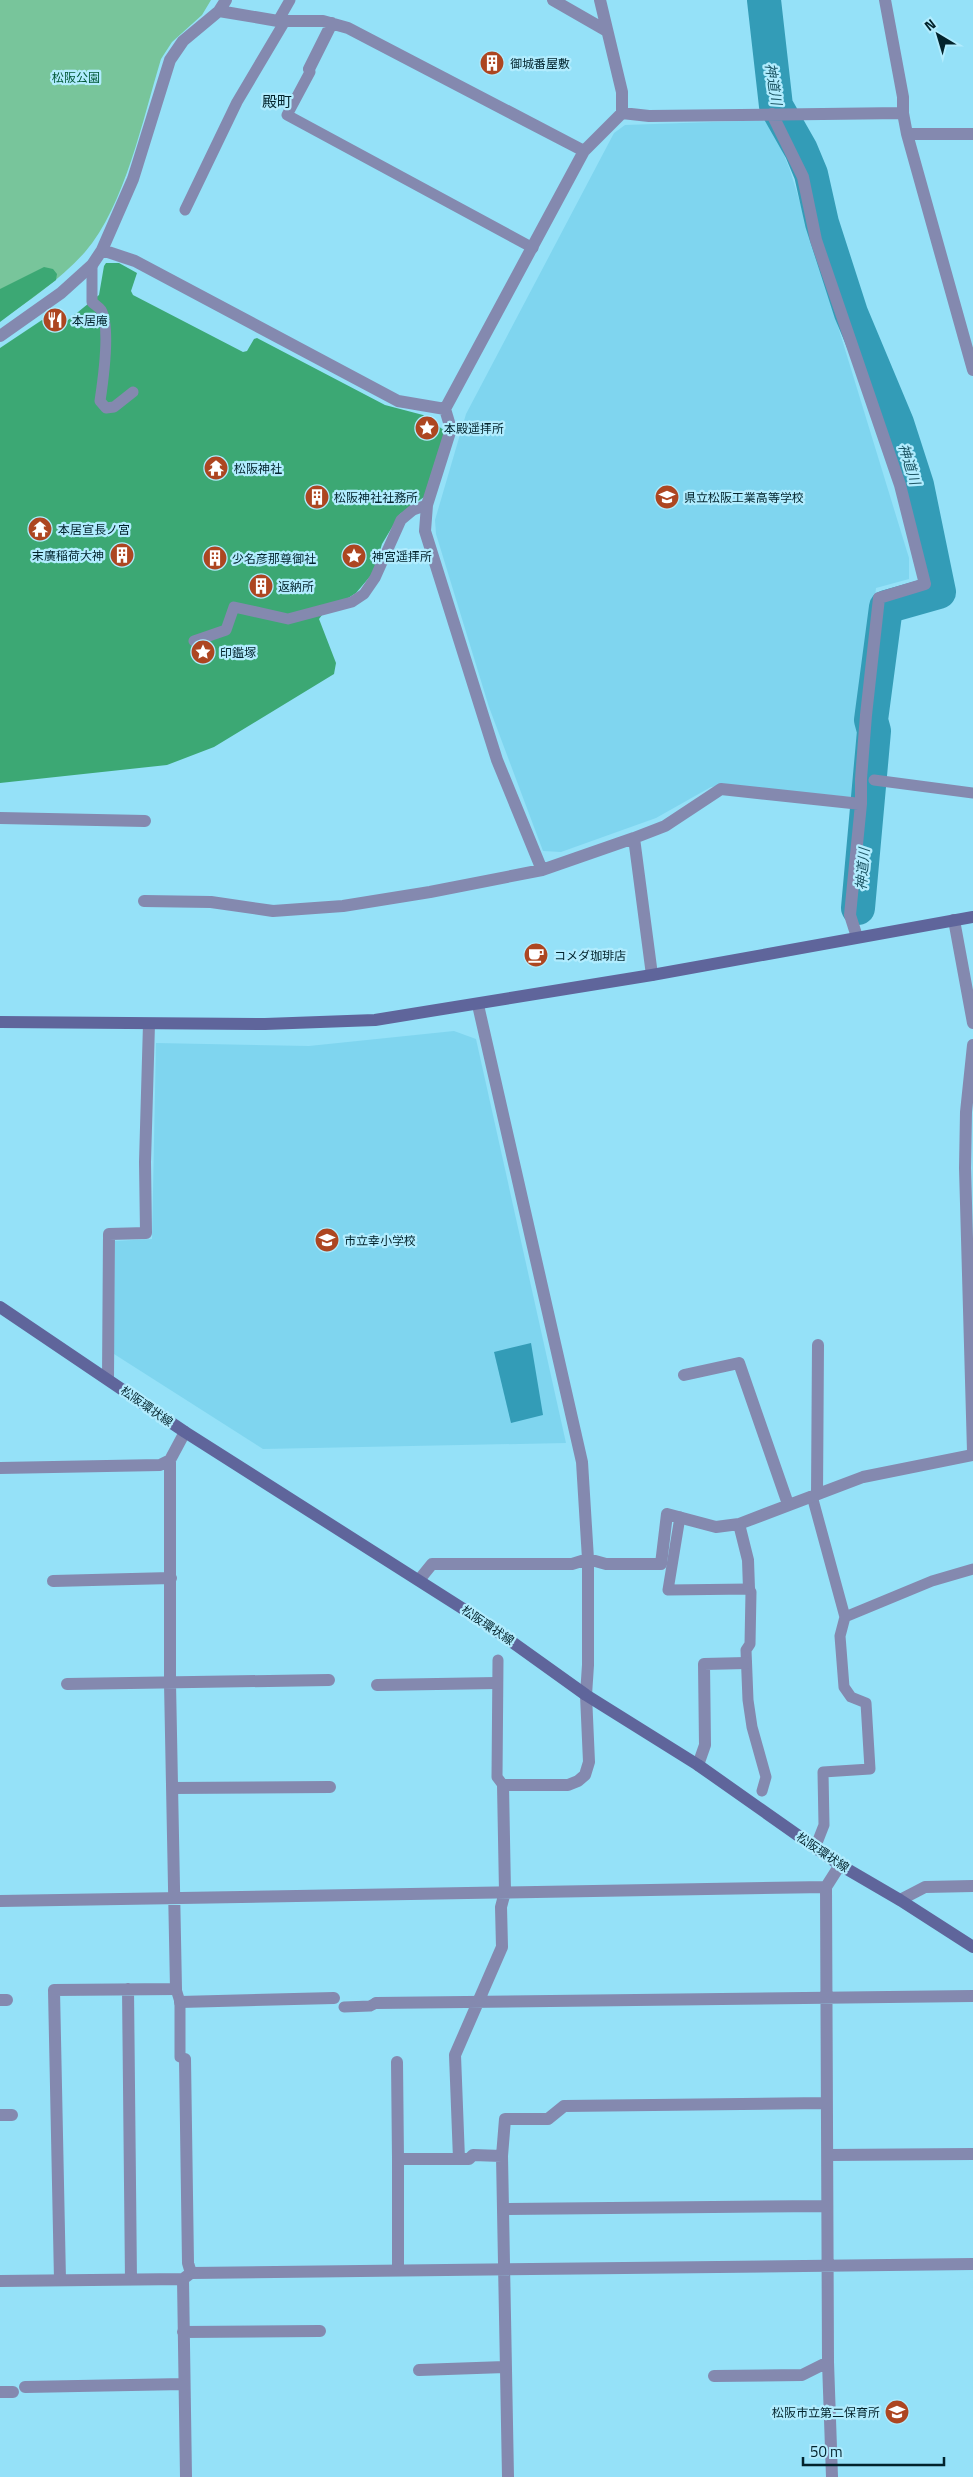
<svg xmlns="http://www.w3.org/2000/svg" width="973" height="2477" font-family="'Titillium Web','Noto Sans JP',sans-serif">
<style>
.built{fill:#7fd5ef}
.green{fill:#78c59b}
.forest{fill:#3ca874}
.water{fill:#339cb7}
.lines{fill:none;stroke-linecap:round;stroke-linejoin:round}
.river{stroke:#339cb7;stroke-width:34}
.lane{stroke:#8489af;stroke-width:11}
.street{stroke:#8489af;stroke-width:12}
.secondary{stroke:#5f659b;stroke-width:12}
.labels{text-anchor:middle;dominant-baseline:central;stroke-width:4.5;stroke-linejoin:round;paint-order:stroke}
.poi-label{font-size:12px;fill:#02232c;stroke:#b1ecfe;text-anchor:start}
.park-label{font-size:12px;fill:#005836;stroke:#b1ecfe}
.street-label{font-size:12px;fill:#02232c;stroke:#b1ecfe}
.water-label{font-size:14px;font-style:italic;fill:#1d5665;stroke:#b1ecfe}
.quarter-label{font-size:15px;fill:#02232c;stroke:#b1ecfe}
</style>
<rect width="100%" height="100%" fill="#95e1f8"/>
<path class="built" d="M770,120L790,170L909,558V579L876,588L852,797L726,785L711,787L656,818L561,852L543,851L489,707L436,534L435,520L466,414L614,133L625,125Z
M454,1031L476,1039L566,1443L263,1449L114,1354L115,1241L152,1239L156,1043L309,1046Z"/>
<path class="green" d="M0,0H211L202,15L172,42L161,59C143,118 125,206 85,252C61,279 30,300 0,321Z"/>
<path class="forest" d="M106,263H119L137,273L131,291L133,295L243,352L247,351L254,339L257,338L385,405L423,415L445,431L424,497L400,514L382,544L373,573L356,593L322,615L319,619L336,663L334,674L214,747L167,765L0,783V348L42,320H46L54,330L57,329L99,295L104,266Z
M44,267L53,269L57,274L56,280L0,322V289Z"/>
<path class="water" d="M531,1343L543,1415L511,1423L494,1352Z"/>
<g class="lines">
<path class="river" d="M764,0L776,106L801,150L811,174L822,223L851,313L897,423L917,485L939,592L886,607L871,720L874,731L858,908"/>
<path class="lane" d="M278,21L290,0
M309,69L310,72L287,115L533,248
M185,210L237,102L285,21
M92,265V302C95,305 99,307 101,310C111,327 103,381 100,401L106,408L114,407L133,392
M194,641L226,630L234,607L288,619L352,602L364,594L375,578L401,520L413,510L427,505
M874,780L973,793
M812,1496L845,1617L932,1581L973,1569
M680,1517L668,1590L749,1589L751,1592L750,1644L746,1650L748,1700L752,1727L766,1777L762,1791
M498,1660L497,1777L503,1785
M815,1848L824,1825L823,1772L870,1769L866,1703L851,1697L844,1687L840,1636L845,1617
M176,1989L180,2002V2057L185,2059
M344,2007L370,2006L376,2003"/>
<path class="street" d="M553,0L607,31
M600,0L622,92V113
M885,0L903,97V113L907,134L973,370
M219,11L278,21H323L348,28L584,151
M309,69L332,23
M772,114L803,177L816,240L900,485L925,584L879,598L866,715L861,779V804L850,915L857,937
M907,134H973
M102,250L135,261L398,401L445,409
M0,336L61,293L92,265L102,250L133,179L170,60L183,41L219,11L226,0
M0,818L145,821
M634,838L652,975
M542,870L497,760L425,531L427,505L451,429L445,409L584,151L622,113L649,116L903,113
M144,901L211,902L273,911L343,906L430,892L542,870L634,838L665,826L721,789L861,804
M954,920L973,1023
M478,1005L582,1462L588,1559V1665L586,1695L589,1762L585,1775L578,1781L568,1785H503L505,1892L501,1907L502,1947L455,2055L459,2159H469L473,2155L502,2156
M973,1045L966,1112L965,1168L973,1451
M684,1375L739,1363L788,1504
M108,1378L109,1234L146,1233L145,1162L149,1024
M0,1468L160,1465L170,1460
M817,1494L818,1345
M419,1580L432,1564H572L588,1559L606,1564H661L667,1514L716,1527L739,1524
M53,1581L171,1578
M749,1589L748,1560L739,1524L863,1477L973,1455
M67,1684L329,1680
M377,1685L497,1683
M698,1765L705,1745L704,1664L746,1663
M172,1788L330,1787
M900,1900L925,1887L973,1886
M0,1901L826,1887
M128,1989L131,2280
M0,2000H7
M180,2002L334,1998
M376,2003L973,1996
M185,2059L188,2263L191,2273
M397,2062L398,2159
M0,2115H12
M828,2155L973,2154
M503,2209L827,2206
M398,2270V2159H459
M183,2279L186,2477
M60,2280L54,1990L176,1989L170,1683V1460L185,1432
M0,2281L183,2279L191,2273L973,2264
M183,2332L320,2331
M419,2370L505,2367
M714,2376L802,2375L828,2362
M25,2387L184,2384
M0,2392H13
M508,2477L502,2156L505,2119H548L564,2106L826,2103
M832,2477L828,2362L826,1887L840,1865"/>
<path class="secondary" d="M0,1022L265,1024L375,1020L652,975L973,917
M0,1307L185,1432L487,1624L586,1695L698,1765L840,1865L900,1900L973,1947"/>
</g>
<defs>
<symbol id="building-disc" viewBox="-11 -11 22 22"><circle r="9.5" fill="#ad4621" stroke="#b1ecfe"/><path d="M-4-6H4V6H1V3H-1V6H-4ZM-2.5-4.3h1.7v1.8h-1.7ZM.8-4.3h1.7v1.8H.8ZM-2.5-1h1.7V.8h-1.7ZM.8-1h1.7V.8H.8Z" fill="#fff"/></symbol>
<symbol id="restaurant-disc" viewBox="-11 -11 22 22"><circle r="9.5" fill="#ad4621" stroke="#b1ecfe"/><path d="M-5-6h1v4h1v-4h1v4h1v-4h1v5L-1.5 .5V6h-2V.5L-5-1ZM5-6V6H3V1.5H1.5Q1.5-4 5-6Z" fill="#fff"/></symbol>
<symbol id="sight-disc" viewBox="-11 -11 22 22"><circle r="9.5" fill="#ad4621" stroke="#b1ecfe"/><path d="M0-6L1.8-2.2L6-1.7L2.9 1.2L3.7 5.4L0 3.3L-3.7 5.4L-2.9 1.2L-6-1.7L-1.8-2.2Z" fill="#fff"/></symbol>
<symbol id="temple-disc" viewBox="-11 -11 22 22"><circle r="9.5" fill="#ad4621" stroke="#b1ecfe"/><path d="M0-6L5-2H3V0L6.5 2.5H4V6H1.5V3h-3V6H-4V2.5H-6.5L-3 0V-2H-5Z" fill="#fff"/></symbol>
<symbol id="school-disc" viewBox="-11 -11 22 22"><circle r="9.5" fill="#ad4621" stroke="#b1ecfe"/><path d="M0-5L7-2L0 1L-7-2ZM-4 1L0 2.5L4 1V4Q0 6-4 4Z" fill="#fff"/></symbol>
<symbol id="cafe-disc" viewBox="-11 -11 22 22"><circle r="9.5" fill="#ad4621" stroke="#b1ecfe"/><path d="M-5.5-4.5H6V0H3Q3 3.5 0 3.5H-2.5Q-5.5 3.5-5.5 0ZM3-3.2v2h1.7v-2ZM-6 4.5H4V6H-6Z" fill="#fff"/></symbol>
</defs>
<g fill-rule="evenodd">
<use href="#building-disc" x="478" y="49" width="28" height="28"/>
<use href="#restaurant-disc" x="41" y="306" width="28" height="28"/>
<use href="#sight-disc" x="413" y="414" width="28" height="28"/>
<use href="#temple-disc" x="202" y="454" width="28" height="28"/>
<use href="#building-disc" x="303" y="483" width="28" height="28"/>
<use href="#school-disc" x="653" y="483" width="28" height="28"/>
<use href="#temple-disc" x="26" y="515" width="28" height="28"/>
<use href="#building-disc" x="108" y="541" width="28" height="28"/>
<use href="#sight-disc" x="340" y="542" width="28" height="28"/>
<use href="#building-disc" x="201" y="544" width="28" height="28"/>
<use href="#building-disc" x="247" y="572" width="28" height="28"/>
<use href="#sight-disc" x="189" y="638" width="28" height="28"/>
<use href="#cafe-disc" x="522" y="941" width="28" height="28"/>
<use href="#school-disc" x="313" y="1226" width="28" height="28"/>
<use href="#school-disc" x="883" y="2398" width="28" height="28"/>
</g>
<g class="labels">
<g class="poi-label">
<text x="510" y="63">御城番屋敷</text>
<text x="72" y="320">本居庵</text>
<text x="444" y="428">本殿遥拝所</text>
<text x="234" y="468">松阪神社</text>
<text x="334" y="497">松阪神社社務所</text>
<text x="684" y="497">県立松阪工業高等学校</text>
<text x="58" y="529">本居宣長ノ宮</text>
<text x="104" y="555" text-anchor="end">末廣稲荷大神</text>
<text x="372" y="556">神宮遥拝所</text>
<text x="232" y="558">少名彦那尊御社</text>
<text x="278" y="586">返納所</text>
<text x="220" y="652">印鑑塚</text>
<text x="554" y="955">コメダ珈琲店</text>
<text x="344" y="1240">市立幸小学校</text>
<text x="880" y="2412" text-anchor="end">松阪市立第二保育所</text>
</g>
<g class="park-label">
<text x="76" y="77">松阪公園</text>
</g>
<g class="street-label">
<text transform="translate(147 1406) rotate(35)">松阪環状線</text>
<text transform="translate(488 1625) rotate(34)">松阪環状線</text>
<text transform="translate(823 1852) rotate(34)">松阪環状線</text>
</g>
<g class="water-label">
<text transform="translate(774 84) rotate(81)">神道川</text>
<text transform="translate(910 464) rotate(73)">神道川</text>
<text transform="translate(862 869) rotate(-85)">神道川</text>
</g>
<g class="quarter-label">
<text x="277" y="101">殿町</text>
</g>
</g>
<g transform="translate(938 35) rotate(322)" stroke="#b1ecfe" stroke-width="4" paint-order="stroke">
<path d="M0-4L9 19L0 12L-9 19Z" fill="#02232c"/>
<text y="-8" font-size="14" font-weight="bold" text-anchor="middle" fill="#02232c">N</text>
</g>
<path d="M803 2457v8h141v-8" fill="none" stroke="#02232c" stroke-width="2.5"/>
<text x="810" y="2457" font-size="15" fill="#02232c" stroke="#b1ecfe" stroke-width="4" paint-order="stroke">50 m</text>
</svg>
